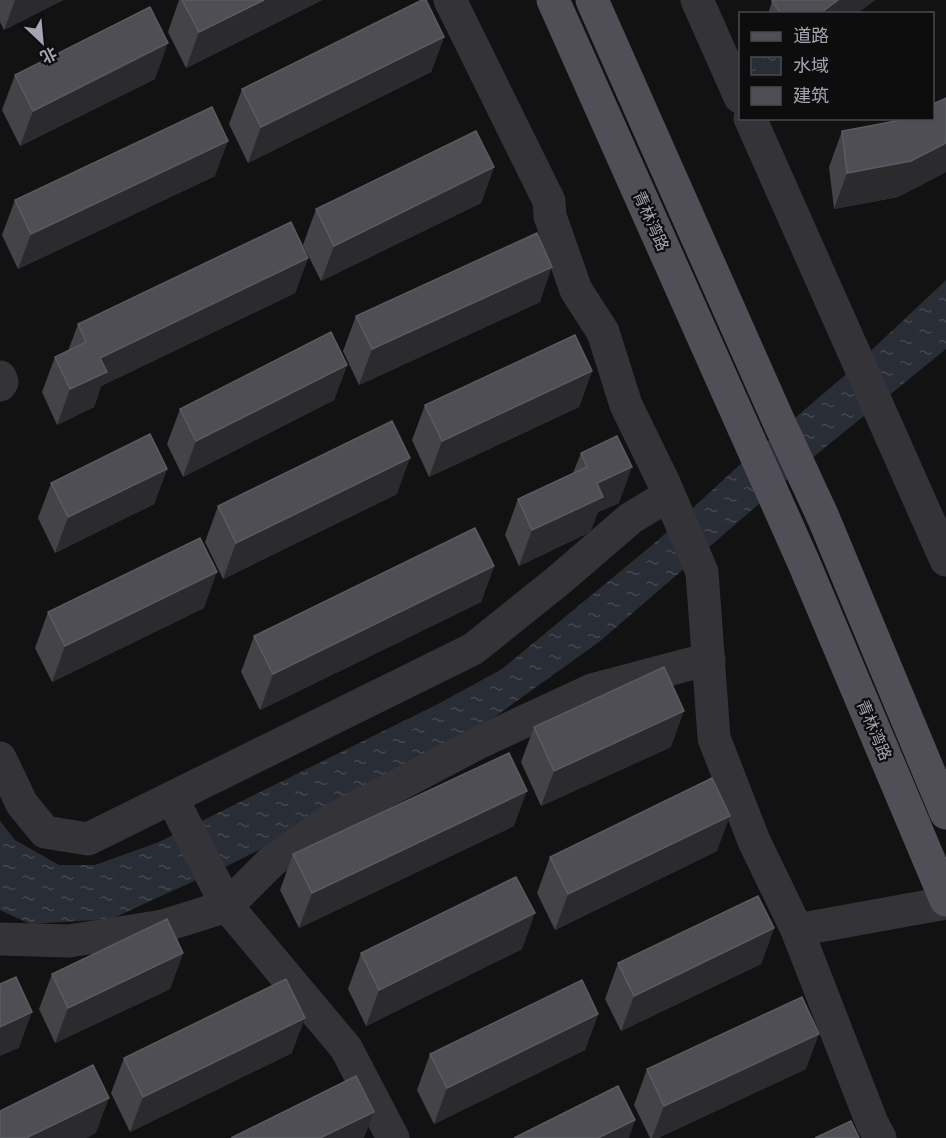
<svg xmlns="http://www.w3.org/2000/svg" width="946" height="1138" font-family="Cabin,'Noto Sans SC',sans-serif">
<style>
.water{fill:url(#water-ripples)}
.lines{fill:none;stroke-linecap:round;stroke-linejoin:round}
.minor{stroke:#343338;stroke-width:33}
.major{stroke:#504f57;stroke-width:33}
.wall{fill:#434348}
.shaded-wall{fill:#2b2b2e}
.building{fill:#4e4e54;stroke:#5b5c62;stroke-width:1.5}
.labels{text-anchor:middle;dominant-baseline:central;stroke-width:4.5;stroke-linejoin:round;paint-order:stroke}
.street-label{font-size:16px;fill:#a4a5b3;stroke:#0d0d0e}
</style>
<defs>
<pattern id="water-ripples" width="26" height="14" patternUnits="userSpaceOnUse" patternTransform="scale(1.5)"><rect width="26" height="14" fill="#292d36"/><path d="M2 4q2-2 4 0t4 0M15 11q2-2 4 0t4 0" fill="none" stroke="#454851"/></pattern>
</defs>
<rect width="100%" height="100%" fill="#121213"/>
<path class="water" d="M946,280V349L811,459L599,642L475,731L281,839L227,866L111,919L30,924L0,910V821L15,840L59,865H95L159,842L438,704L502,669L657,541L735,469L844,376Z"/>
<g class="lines">
<path class="minor" d="M450,0L549,201L550,216L576,290L603,332L626,405L664,483L702,572L714,738L754,841L797,930L872,1123L880,1138
M697,0L740,97
M750,118L946,560
M0,377L2,382L0,385
M0,758L22,804L45,832L88,839L473,649L559,580L631,518L669,495
M172,798L227,906L346,1048L393,1138
M797,930L946,903
M0,939L69,941L163,926L227,906L272,861L328,822L480,742L592,690L709,659"/>
<path class="major" d="M553,0L803,561L946,900
M592,0L779,422L823,517L946,813"/>
</g>
<path class="wall" d="M0,0H63L4,30L0,22Z
M179,0H322L186,68L168,32Z
M775,0H875L856,14H768L772,1Z
M444,37L431,72L248,163L229,124L242,89Z
M15,75L155,79L20,146L2,110Z
M946,98V172L898,197L834,209L829,167L842,131L896,121Z
M494,167L481,203L321,281L303,245L316,209Z
M215,176L18,269L2,235L15,200Z
M308,258L295,293L101,386L94,407L57,425L42,392L55,357L68,351L78,324Z
M540,302L359,385L343,351L356,316Z
M347,365L334,400L183,477L167,444L180,409Z
M592,371L579,407L429,477L412,440L425,405Z
M581,453L619,503L598,512L590,532L519,566L505,535L518,499L573,473Z
M167,469L154,504L55,553L38,518L51,483Z
M397,494L223,579L205,542L218,506Z
M494,566L481,602L260,710L241,672L254,636Z
M204,608L52,682L35,648L48,612Z
M534,727L671,747L541,806L521,762Z
M514,826L299,928L280,890L293,854Z
M717,851L555,930L537,893L550,857Z
M774,928L761,964L621,1031L605,999L618,963Z
M522,949L366,1026L348,989L361,953Z
M183,953L170,989L55,1043L39,1009L52,974Z
M598,1014L585,1050L434,1124L417,1090L430,1054Z
M292,1053L130,1132L111,1093L124,1058Z
M647,1069H806L658,1138H650L634,1105Z"/>
<path class="shaded-wall" d="M15,0H63L4,30Z
M264,0H322L186,68L199,32Z
M838,0H875L856,14H819Z
M444,37L431,72L248,163L261,127Z
M168,43L155,79L20,146L33,111Z
M228,141L215,176L18,269L31,234Z
M946,143V172L898,197L834,209L847,173Z
M494,167L481,203L321,281L334,246Z
M308,258L295,293L101,386L94,407L57,425L70,389L100,358Z
M552,267L540,302L359,385L372,349Z
M347,365L334,400L183,477L196,441Z
M592,371L579,407L429,477L442,441Z
M410,458L397,494L223,579L236,543Z
M632,467L619,503L598,512L590,532L519,566L532,530L597,483Z
M167,469L154,504L55,553L68,517Z
M494,566L481,602L260,710L273,674Z
M217,572L204,608L52,682L65,646Z
M684,711L671,747L541,806L554,771Z
M527,791L514,826L299,928L312,893Z
M730,816L717,851L555,930L568,894Z
M535,913L522,949L366,1026L379,990Z
M774,928L761,964L621,1031L634,996Z
M183,953L170,989L55,1043L68,1008Z
M32,1012L19,1048L0,1056V1027Z
M598,1014L585,1050L434,1124L447,1088Z
M305,1018L292,1053L130,1132L143,1097Z
M819,1034L806,1069L658,1138H652L664,1106Z
M109,1098L96,1133L87,1138H26Z
M374,1112L364,1138H320Z
M635,1120L629,1138H598Z"/>
<path class="building" d="M182,0H264L199,32Z
M422,0H426L444,37L261,127L242,89Z
M775,0H838L819,14H781L772,1Z
M150,7L168,43L33,111L15,75Z
M946,98V143L911,161L847,173L842,131L896,121L902,118H933V104Z
M212,107L228,141L31,234L15,200Z
M476,131L494,167L334,246L316,209Z
M291,222L308,258L100,358L107,372L70,389L55,357L86,342L78,324Z
M537,233L552,267L372,349L356,316Z
M331,332L347,365L196,441L180,409Z
M575,335L592,371L442,441L425,405Z
M392,421L410,458L236,543L218,506Z
M150,434L167,469L68,517L51,483Z
M617,436L632,467L597,483L603,497L532,530L518,499L587,467L581,453Z
M475,528L494,566L273,674L254,636Z
M200,538L217,572L65,646L48,612Z
M664,667L684,711L554,771L534,727Z
M509,753L527,791L312,893L293,854Z
M712,778L730,816L568,894L550,857Z
M516,877L535,913L379,990L361,953Z
M758,896L774,928L634,996L618,963Z
M167,919L183,953L68,1008L52,974Z
M16,977L32,1012L0,1027V984Z
M286,979L305,1018L143,1097L124,1058Z
M582,980L598,1014L447,1088L430,1054Z
M802,997L819,1034L664,1106L647,1069Z
M93,1065L109,1098L26,1138H0V1111Z
M356,1076L374,1112L320,1138H231Z
M618,1086L635,1120L598,1138H514Z
M851,1121L859,1138H815Z"/>
<g class="labels">
<g class="street-label">
<text transform="translate(651 221) rotate(66)">青林湾路</text>
<text transform="translate(874 730) rotate(67)">青林湾路</text>
</g>
</g>
<rect x="739" y="12" width="195" height="108" fill="#0d0d0e" stroke="#494a50" stroke-width="1.5"/>
<rect x="751" y="32" width="30" height="9" fill="#504f57" stroke="#494a50" stroke-width="1.5"/>
<text x="793" y="42" font-size="18" fill="#a4a5b3">道路</text>
<rect x="751" y="57" width="30" height="18" fill="url(#water-ripples)" stroke="#494a50" stroke-width="1.5"/>
<text x="793" y="72" font-size="18" fill="#a4a5b3">水域</text>
<rect x="751" y="87" width="30" height="18" fill="#4e4e54" stroke="#494a50" stroke-width="1.5"/>
<text x="793" y="102" font-size="18" fill="#a4a5b3">建筑</text>
<g transform="translate(42 42) rotate(154)" stroke="#0d0d0e" stroke-width="4.5" paint-order="stroke">
<path d="M0-4.5L10 22L0 15L-10 22Z" fill="#a4a5b3"/>
<text y="-9" font-size="16" font-weight="bold" text-anchor="middle" fill="#a4a5b3">北</text>
</g>
</svg>
